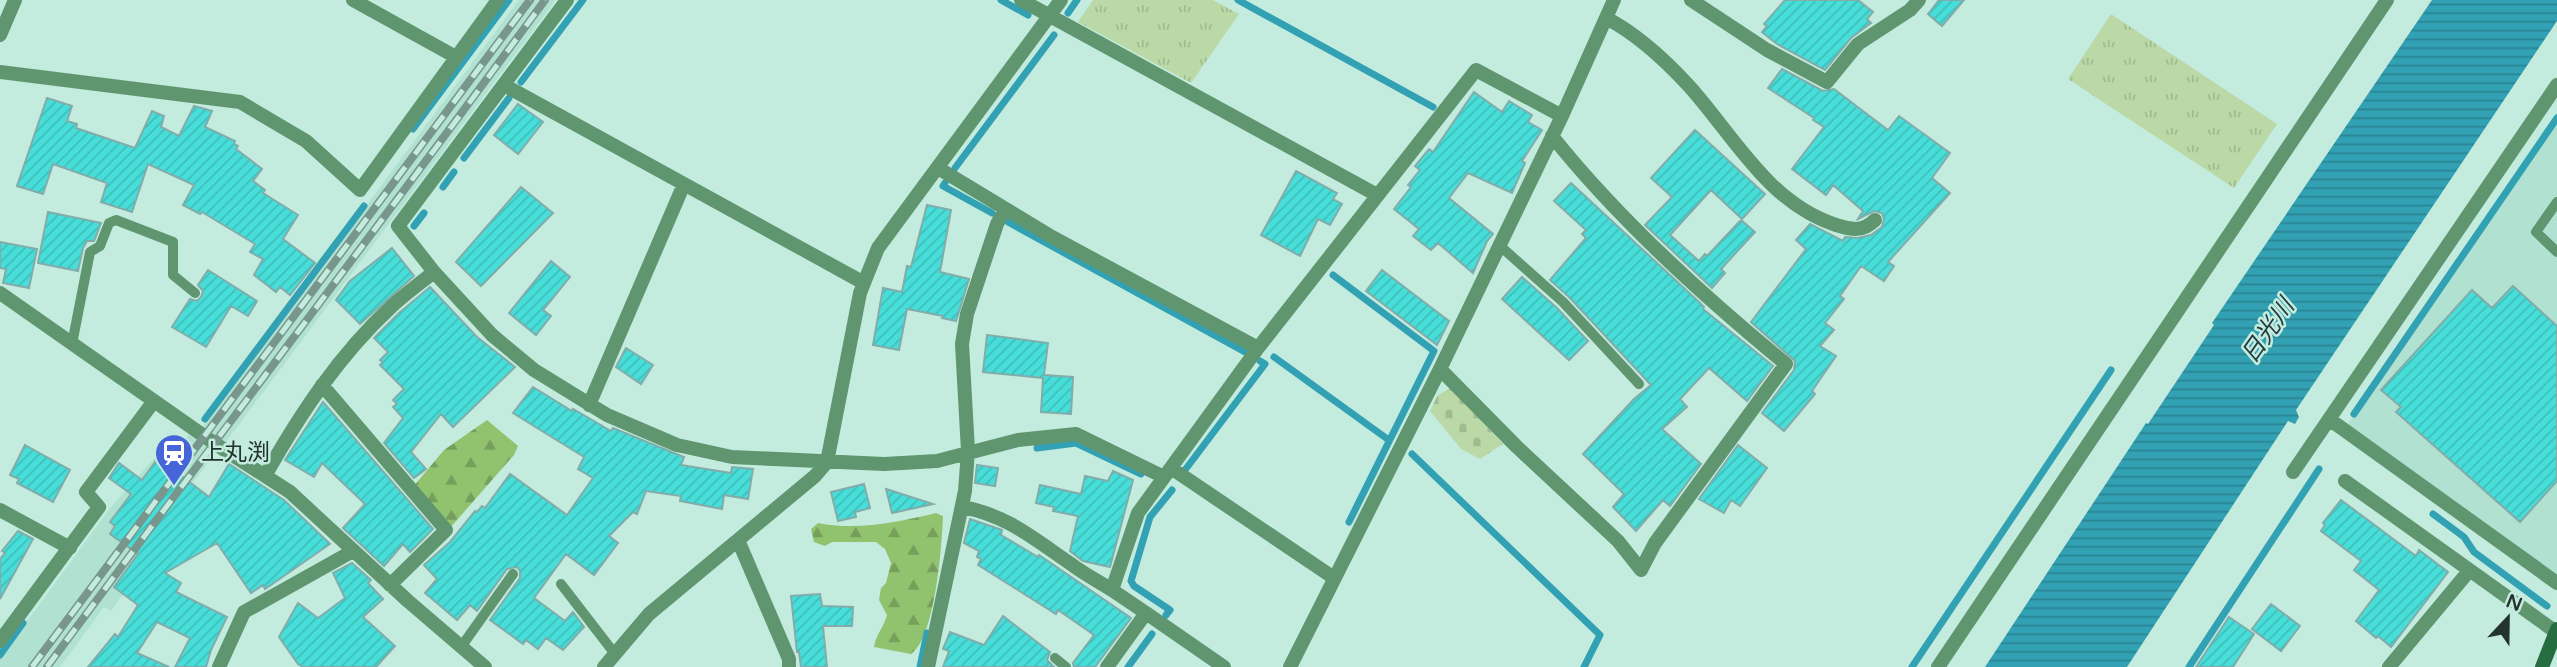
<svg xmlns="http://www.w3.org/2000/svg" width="2557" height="667" font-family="'Varela Round','Noto Sans JP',sans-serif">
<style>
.built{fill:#b0e1d1}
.grass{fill:url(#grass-tufts)}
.forest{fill:url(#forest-firs)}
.cemetery{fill:url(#cemetery-stones)}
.water{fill:url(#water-rules)}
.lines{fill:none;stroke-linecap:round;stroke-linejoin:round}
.stream{stroke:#32a1b3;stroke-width:7}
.building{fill:url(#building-hatch);stroke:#81acaa;stroke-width:2}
.service{stroke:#5f9670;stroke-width:10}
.minor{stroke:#5f9670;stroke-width:14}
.secondary{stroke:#266d41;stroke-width:14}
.rail-casing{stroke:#79968c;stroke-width:8}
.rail{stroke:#c3ecde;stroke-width:5;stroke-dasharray:16;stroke-linecap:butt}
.labels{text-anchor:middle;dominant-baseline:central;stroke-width:5;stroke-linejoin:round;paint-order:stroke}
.poi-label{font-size:23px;fill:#23332e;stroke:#c3ecde;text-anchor:start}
.water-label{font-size:24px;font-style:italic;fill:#243c41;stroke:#c3ecde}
</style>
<defs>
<pattern id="grass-tufts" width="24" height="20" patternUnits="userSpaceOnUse" patternTransform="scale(1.75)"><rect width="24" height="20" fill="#bad9a7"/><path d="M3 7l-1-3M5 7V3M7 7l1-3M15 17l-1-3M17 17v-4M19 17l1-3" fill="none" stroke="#a0bb90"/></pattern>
<pattern id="forest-firs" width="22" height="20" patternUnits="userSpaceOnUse" patternTransform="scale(1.75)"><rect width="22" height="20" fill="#91c36f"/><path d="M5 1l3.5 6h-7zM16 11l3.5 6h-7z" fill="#769f5c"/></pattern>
<pattern id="cemetery-stones" width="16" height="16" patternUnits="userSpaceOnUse" patternTransform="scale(1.75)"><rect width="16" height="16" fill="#bad9a7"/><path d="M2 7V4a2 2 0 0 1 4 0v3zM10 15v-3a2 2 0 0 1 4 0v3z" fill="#a0bb90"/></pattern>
<pattern id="water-rules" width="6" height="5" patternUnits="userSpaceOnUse" patternTransform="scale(1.75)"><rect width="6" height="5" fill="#32a1b3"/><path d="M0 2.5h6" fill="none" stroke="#2a8492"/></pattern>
<pattern id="building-hatch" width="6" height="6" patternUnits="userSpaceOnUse" patternTransform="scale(1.75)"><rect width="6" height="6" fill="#47ded9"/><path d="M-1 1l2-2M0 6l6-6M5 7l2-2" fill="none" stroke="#3ebfbb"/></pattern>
</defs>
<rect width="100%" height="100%" fill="#c3ecde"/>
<path class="built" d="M519,0H556L226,442L202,427Z
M2557,121V576L2347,425Z
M189,434L215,453L193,483L207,493L155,564L149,560L111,611L104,607L60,667H0V658L111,507L158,454L169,461Z"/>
<path class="grass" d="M1093,0H1213L1239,14L1191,83L1078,22Z
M2111,14L2277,124L2234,188L2068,79Z"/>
<path class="forest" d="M487,420L518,446L514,455L450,528L413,487L444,450Z
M936,513L943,516C942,546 935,639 911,654L874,647C876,634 884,627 887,615L879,600L881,588L886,583L891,563L885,549L876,542H832L825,546L814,542L811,529L818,523C856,531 899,522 936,513Z"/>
<path class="cemetery" d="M1451,388L1503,444L1480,459L1461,449L1430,411L1438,395Z"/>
<path class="water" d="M2432,0H2557V21L2296,410L2299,417L2295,424L2288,421L2127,667H1985L2146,423L2148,424L2214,325L2212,323Z"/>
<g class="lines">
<path class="stream" d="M1001,0L1028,15
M1238,0L1433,107
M1068,13L1077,0
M521,82L583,0
M413,129L509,0
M464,158L509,98
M955,168L1054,35
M945,183L943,186L992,213
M443,187L454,172
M1008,222L1245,352
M414,226L424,213
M1333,275L1434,351L1349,522
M1274,357L1386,438
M2354,414L2557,118
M205,419L364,206
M1037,448L1076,443L1141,474
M1412,454L1600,635L1584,667
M1185,470L1265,364L1260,361
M2433,514L2464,537L2474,552L2547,606
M1166,615L1170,610L1134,586L1131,581L1150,517L1172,490
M0,655L23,623
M920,667L927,633
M1128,667L1152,634
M1912,667L2111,370
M2189,667L2319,469"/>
</g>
<path class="building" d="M1785,0H1858L1873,12L1867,19L1871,23L1851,38L1825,70L1777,44L1762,32L1767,26L1764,24Z
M1939,0H1964L1942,26L1928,14Z
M1782,69L1823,91L1834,89L1888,130L1899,116L1950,153L1932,178L1950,193L1888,262L1894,266L1884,281L1861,266L1840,296L1844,299L1825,323L1834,330L1820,346L1836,356L1812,391L1815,394L1784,431L1762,413L1794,370L1795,361L1751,322L1806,249L1796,240L1810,224L1843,241L1845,237L1858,238L1871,235L1882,227L1884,219L1882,213L1874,211L1858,219L1863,211L1833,185L1826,195L1792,169L1824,127L1813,120L1814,118L1768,88Z
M1474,92L1502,112L1509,101L1532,115L1528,122L1542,130L1522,161L1525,163L1512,193L1468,173L1449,198L1493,234L1487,241L1473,273L1438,243L1431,250L1413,236L1419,229L1394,209L1411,187L1408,185L1420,170L1415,166L1429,149L1433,152Z
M47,98L72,106L67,121L77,124L76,128L135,148L152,111L164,116L161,127L179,136L194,106L212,111L205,127L235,141L234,144L238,146L236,149L262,169L253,181L265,190L263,193L298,215L283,239L315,263L290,295L280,287L276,292L254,275L263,259L250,252L255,244L202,212L200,214L183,205L194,185L148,164L132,212L101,202L107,183L53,164L43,194L17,186Z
M518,104L543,122L518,154L494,135Z
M1695,130L1765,194L1742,219L1711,190L1670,235L1699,261L1705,254L1707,256L1741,220L1755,232L1721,269L1725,273L1712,288L1645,225L1672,197L1651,178Z
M1296,171L1337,193L1333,199L1342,204L1330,225L1318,219L1300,256L1261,235Z
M1571,183L1699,302L1704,307L1703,309L1773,366L1747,401L1709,368L1680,399L1687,407L1662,429L1701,464L1670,506L1663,500L1636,531L1613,507L1624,494L1583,454L1634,399L1651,385L1569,297L1550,280L1586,238L1582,234L1586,230L1554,201Z
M521,187L553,213L481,286L456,262Z
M927,205L951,210L940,272L969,279L956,321L942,318L943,316L907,309L899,350L873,345L883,288L902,292L907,266L911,267Z
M48,212L101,223L94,241H87L83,248L78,271L38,263Z
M0,242L37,249L29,288L3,283L6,269L0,268Z
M392,248L414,276L360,324L336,300L350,281Z
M551,261L570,277L543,310L551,316L536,335L509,313Z
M208,270L257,301L248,316L231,306L206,347L172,327L190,299L197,301L201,297L203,291L198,285Z
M1382,270L1449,321L1437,345L1366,291Z
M1522,277L1557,308L1588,341L1569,360L1502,299Z
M2513,286L2557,326V481L2520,522L2396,412L2401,407L2381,390L2472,290L2492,308Z
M430,287L477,337L515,367L453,427L441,414L411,452L426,469L414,478L384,443L403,418L393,407L397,404L393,400L404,389L380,365L383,362L380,360L388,352L374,338L399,313Z
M987,335L1048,343L1044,375L1073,377L1071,414L1041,412L1043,378L983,372Z
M626,348L653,365L641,384L616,367Z
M533,387L572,411L573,409L611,431L613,428L684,457L681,465L731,473L732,467L753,469L748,499L724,495L722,509L680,501L681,496L646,491L637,514L633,512L609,536L618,543L594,575L566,554L534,598L565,621L573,612L584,627L563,650L546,638L538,649L526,640L523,644L490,620L520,578V571L517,567L507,569L477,611L470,605L457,620L425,593L437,579L424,565L450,542L475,511L477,512L482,506L485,508L510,474L567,515L593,478L578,469L584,457L513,413Z
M323,402L433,529L410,552L403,544L384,566L343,528L365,504L322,463L314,477L285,460Z
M25,445L70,470L53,502L17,483L19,479L10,475Z
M1738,445L1767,468L1740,506L1731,500L1724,513L1699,499Z
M158,458L209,497L229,464L284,500L330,544L265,589L263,585L251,593L217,543L165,573L181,583L176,592L227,617L211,650L206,667H175L190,638L157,622L137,653L169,667H88L115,634L118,637L138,605L114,587L138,554L110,534L115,526L110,522L131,494L109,478L119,463L142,480Z
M977,465L998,468L995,486L975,483Z
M1113,471L1133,480L1110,567L1083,561L1070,551L1078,516L1053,511L1054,507L1036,503L1040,485L1081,494L1085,476L1108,481Z
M864,484L870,508L855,512L856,517L838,521L831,492Z
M886,489L933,504L892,513Z
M2341,500L2416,556L2419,550L2448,572L2391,647L2378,636L2376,638L2356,621L2379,590L2354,570L2361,561L2321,531L2325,525L2323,523Z
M970,519L1002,530L1001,535L1038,557L1039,555L1131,618L1095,667H1074L1073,663L1094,635L1058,610L1056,614L978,565L981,559L977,557L979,551L964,543Z
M18,531L33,539L0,599V559L5,553L2,551Z
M352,563L371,580L368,583L383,599L363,617L395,646L376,667H303L298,664L279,637L298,603L318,618L345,598L333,573Z
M820,594L822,606L853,607L852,626H823L827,667H801L799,652H797L791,596Z
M2271,604L2300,626L2281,651L2252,629Z
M1003,616L1050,652L1047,660L1054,667H943L949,651L943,649L950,632L984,645Z
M2229,617L2254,634L2233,667H2196Z"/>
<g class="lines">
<path class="service" d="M2557,202L2536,232L2557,252
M1499,245L1563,302L1639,384
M72,344L90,252L100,246L109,223L116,220L173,242V275L195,293
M561,584L615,654
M461,647L513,574
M1055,658L1066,667"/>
<path class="minor" d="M353,0L456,57
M567,0L398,226L434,272L492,335L534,370L607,415L677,445L732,457L884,464L937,461L1018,440L1076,434L1164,477
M1021,0L1377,195
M1691,0L1767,50L1827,82L1858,44L1910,10L1919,0
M1606,18C1637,34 1666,61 1689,86C1734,136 1768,203 1836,225C1852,230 1863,232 1875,220
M0,35L15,0
M0,72L240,102L306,141L360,190L498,0
M504,85L864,283
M938,168L1052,237L1258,348
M0,293L214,443L290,492L408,601L485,667
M1440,369L1517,447L1618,541L1641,570L1655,543L1786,364C1703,296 1619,220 1552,136
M322,385L446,530L390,585
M589,405L684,184
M2329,419L2557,583
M1171,468L1334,578
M2293,472L2557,85
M265,476C300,414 339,355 392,306C405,294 420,283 434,272
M2345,481L2556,632
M962,507C1007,515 1034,539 1071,564C1084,574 1098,581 1112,590
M0,510L70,548
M738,540L789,659V667
M1146,613L1224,667
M0,641L99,507L86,492L154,401
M219,667L244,612L353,551
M604,667L649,614L815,476L827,462L860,293L878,248L1061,0
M928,667L965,491L968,451L962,344L967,314L997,224L1005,209
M1107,667L1146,613L1112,590L1138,513L1258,348L1476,70L1562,116
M1290,667L1440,369L1562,116L1614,0
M1938,667L2387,0
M2389,667L2469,571"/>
<path class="secondary" d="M2542,667L2557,629"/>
<defs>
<path id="rail" d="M32,667L530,0
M47,667C212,444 381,224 545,0"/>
</defs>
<use href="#rail" class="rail-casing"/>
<use href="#rail" class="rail"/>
</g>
<defs>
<symbol id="station-pin" viewBox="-11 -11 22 30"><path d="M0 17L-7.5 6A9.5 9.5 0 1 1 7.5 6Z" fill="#4565d8" stroke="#c3ecde"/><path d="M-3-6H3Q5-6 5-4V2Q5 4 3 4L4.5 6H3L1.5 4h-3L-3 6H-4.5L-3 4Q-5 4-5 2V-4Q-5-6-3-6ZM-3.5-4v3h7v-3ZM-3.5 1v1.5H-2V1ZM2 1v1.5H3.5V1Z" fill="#fff"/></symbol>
</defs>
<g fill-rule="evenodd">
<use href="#station-pin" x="152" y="431" width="44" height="60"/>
</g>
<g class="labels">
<g class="poi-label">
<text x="201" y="453">上丸渕</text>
</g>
<g class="water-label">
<text transform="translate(2268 331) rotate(-55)">日光川</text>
</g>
</g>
<g transform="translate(2508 618) rotate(22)" stroke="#c3ecde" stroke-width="5" paint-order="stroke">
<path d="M0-5L12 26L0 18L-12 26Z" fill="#23332e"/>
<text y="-10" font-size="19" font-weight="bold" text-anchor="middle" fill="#23332e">N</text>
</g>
</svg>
